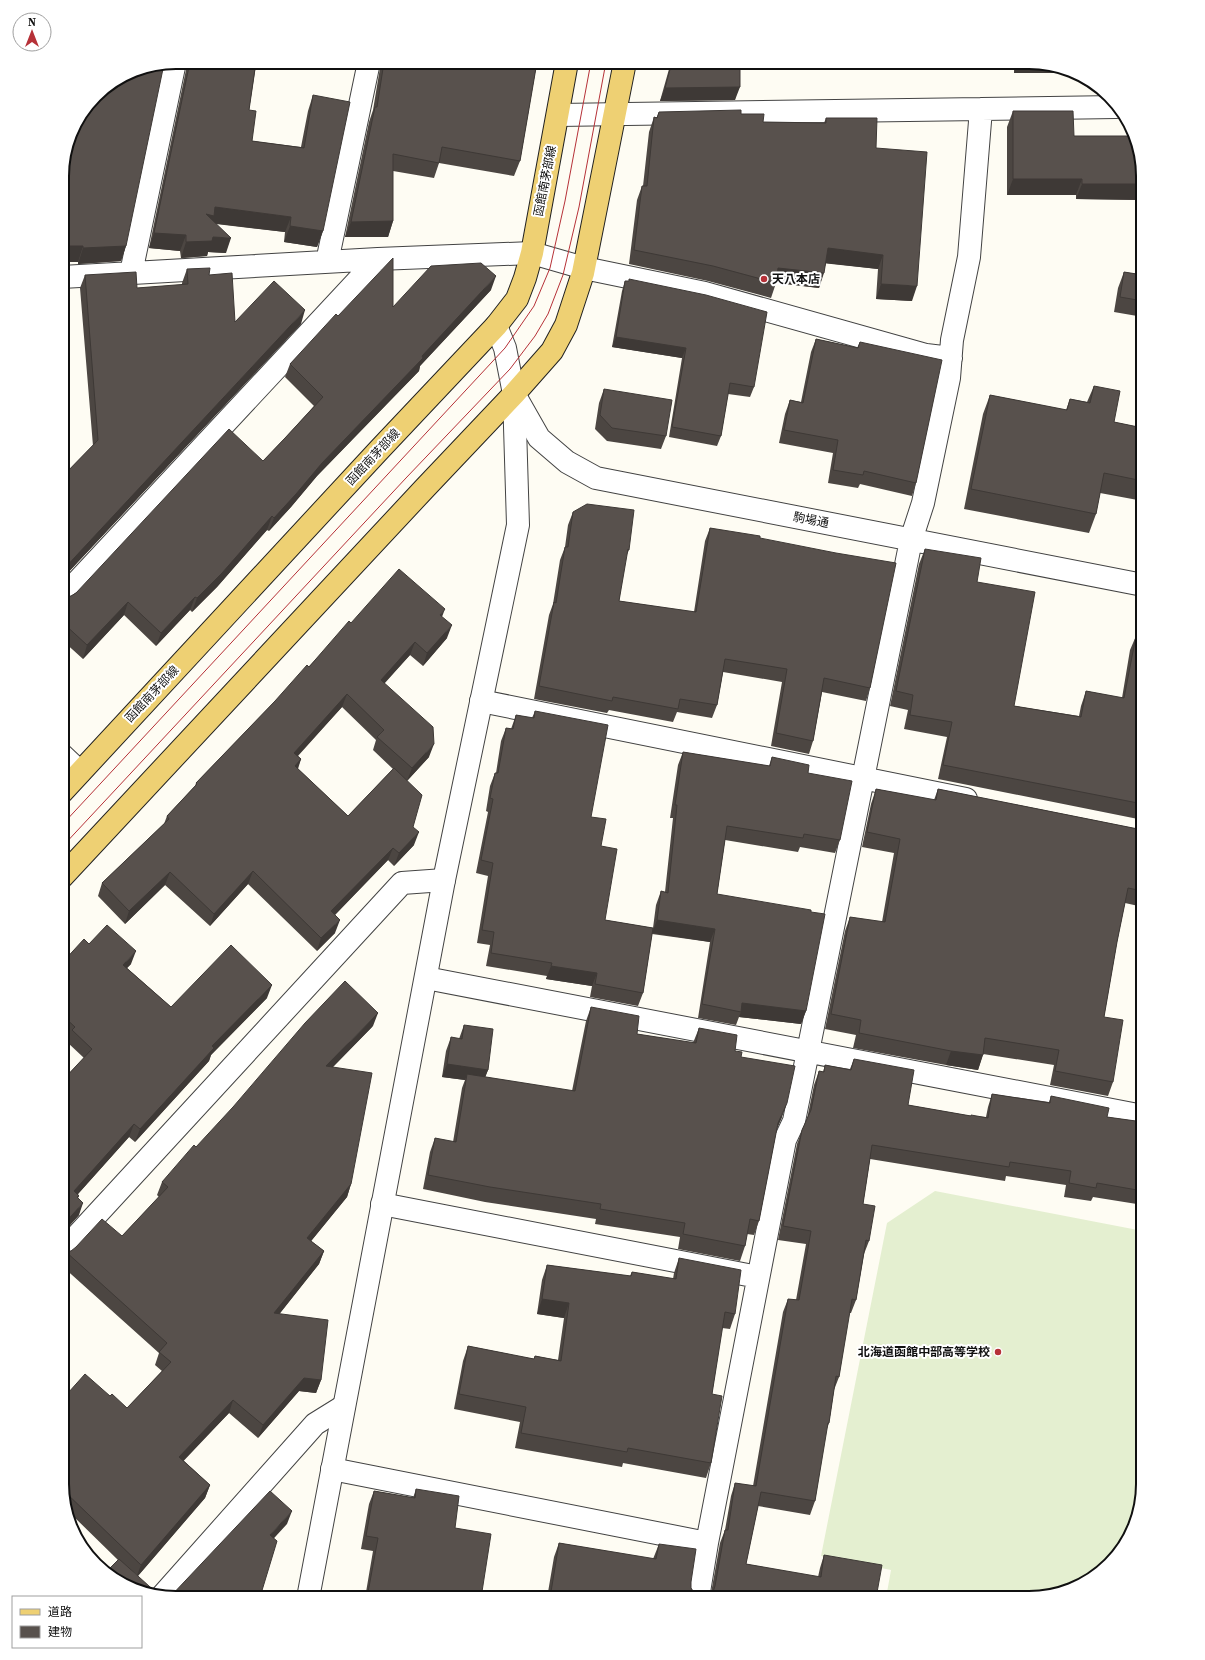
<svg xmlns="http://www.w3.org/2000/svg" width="1205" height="1660" font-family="'Source Serif 4','Noto Sans JP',serif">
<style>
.pitch{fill:#e4efd0}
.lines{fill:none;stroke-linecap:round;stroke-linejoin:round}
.minor-casing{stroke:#434343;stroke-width:24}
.tertiary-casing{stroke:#434343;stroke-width:24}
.primary-casing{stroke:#212121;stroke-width:24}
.minor{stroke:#fff;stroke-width:22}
.tertiary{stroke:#fff;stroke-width:22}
.primary{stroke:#eed073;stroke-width:22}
.tram{stroke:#b63138;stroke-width:1}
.wall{fill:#4c4642;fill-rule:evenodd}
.shaded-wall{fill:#3e3936}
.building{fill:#58514d;stroke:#3e3936}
.poi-dot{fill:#b63138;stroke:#fff;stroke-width:1.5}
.labels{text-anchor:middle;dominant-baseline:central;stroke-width:4;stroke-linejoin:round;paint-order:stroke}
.street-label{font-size:12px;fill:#101010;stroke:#fff}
.poi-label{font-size:12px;font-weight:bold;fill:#101010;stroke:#fff;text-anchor:start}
.rim{fill:none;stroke:#101010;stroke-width:2}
</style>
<rect width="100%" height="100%" fill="#fefcf3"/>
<path class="pitch" d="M935,1191L1143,1231V1485L1128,1541L1086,1583L1030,1598H886L891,1570L821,1556L887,1223Z"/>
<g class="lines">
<defs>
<path id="minor" d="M558,115L1116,107
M327,262L369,62
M131,273L175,62
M62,277L378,259L532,253L584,268L705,293L926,355L951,358
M514,394L539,438L567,462L596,478L1143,585
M62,598L378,259
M481,701L966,799
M62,755L80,772
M426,978L1143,1116
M382,1204L758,1277
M62,1252L402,883L444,880
M332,1469L707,1543L785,1140L794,1121L911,540L923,503L949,378L952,340L969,257L981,109
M162,1596L315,1424L344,1406
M698,1598L707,1543"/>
<path id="tertiary" d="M308,1598L444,880L518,525L514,394L505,348L496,326"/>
<path id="primary" d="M62,792L379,450L496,326L517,299L525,278L532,253L567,62
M62,877L424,489L514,394L552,351L566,325L583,273L625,62"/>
</defs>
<use href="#minor" class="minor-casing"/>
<use href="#tertiary" class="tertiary-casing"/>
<use href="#primary" class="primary-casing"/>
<use href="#minor" class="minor"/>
<use href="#tertiary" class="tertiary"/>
<use href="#primary" class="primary"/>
<path class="tram" d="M62,825L505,348L534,306L550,268L565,201L591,62
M62,847L406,478L510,369L535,336L548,314L563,275L579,207L606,62"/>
</g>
<path class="wall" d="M187,62H260L258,65H256L249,110L252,141L301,147L308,111L313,95L323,231L317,247L284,242L285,232L216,224L226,253L208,252L207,256L181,258L180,251L149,248L187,65Z
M381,62H537L520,161L514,176L439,163L434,178L393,171V221L388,237H345L369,122L373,110Z
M671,62H740L735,100L660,101Z
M1014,62H1037L1072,73H1014Z
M1013,111L1074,136L1143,176V200L1076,199V195H1007V127Z
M659,112L741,114L763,122L824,123L826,118L876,148L912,301L876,299L878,269L826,263L819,288L776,283L771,298L708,281L629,264L637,200L642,186H643L649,132L654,117H657Z
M62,168L126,246L121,261L78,264V262H62Z
M187,269L209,275L235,322L301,324L62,579V477L93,446L80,288L85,275L137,288L182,285V283Z
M1124,272L1143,275V317L1114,312L1118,288Z
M629,279L754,387L750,397L728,394L721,436L717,446L669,437L682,358L612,347L622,291L625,281H629Z
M491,290L420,366L419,371L317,476L291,507L269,531L267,530L217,587L192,612L190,610L156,646L124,615L83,659L62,640V596L64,597L71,596L263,461L285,438L314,406L285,377L290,364L338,316Z
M816,339L857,348L860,342L916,483L912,496L860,484L858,488L828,483L833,453L779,443L785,414L790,400L801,402L811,352Z
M1094,386L1114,422L1143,428V501L1100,493L1096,514L1089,533L964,509L983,414L990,395L1066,410L1070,399L1087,402Z
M604,389L666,436L661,449L607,441L595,429L599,403Z
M573,512L629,550L626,556L619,601L694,612L705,541L710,528L760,538L870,688L866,701L822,692L813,741L809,754L771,746L782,682L723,672L717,705L712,718L677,712L673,722L609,710L607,713L534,699L549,615L553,604L560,560L565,547L568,525Z
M925,549L977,582L1014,706L1079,716L1081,706L1086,691L1122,698L1130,650L1136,636L1143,637V820L938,779L947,737L904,729L908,710L890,706L919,564Z
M442,617L447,638L423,666L410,655L384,683L429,757L407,781L413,827L414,845L394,866L388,860L335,915V933L317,951L248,884L210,926L165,885L125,924L98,896L102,883L164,824L167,816L195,786L196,783L351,623ZM342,707L376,740L373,750L393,769L348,816L298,769L301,759L298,756Z
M535,711L591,817L601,846L605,920L653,928L656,905L661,891L665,892L673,818H670L678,765L683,752L769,766L772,757L808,773L840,840L835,853L800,847L798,852L725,840L717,894L806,1011L801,1024L739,1017L736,1025L698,1018L710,942L652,934L643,993L638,1006L590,997L592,986L546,979L547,976L486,966L490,945L477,943L488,876L476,873L488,812L486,811L490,786L495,773H496L501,741L506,728L511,729L516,715L532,718Z
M876,789L934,800L938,789L1143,830V907L1125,903L1117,942L1104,1017L1113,1082L1108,1096L1050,1085L1054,1065L983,1054L978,1070L946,1065L853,1048L856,1035L825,1029L845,931L850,917L882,922L894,853L862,847L871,804Z
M89,944L131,964L127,968L171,1007L267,998L211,1055L209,1061L135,1142L129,1137L78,1194L79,1196L78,1198L79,1215L62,1234V1081L84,1058L67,1042L69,1038L62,1032V963Z
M591,1007L637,1034L693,1043L699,1028L735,1051L741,1057L782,1117L777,1128L759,1221L754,1235L747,1234L745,1246L740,1261L678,1249L680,1237L595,1224L596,1219L485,1202L423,1189L430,1152L435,1138L453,1142L462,1088L465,1080L442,1077L446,1051L451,1037L459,1039L464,1025L488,1070L485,1077L572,1091L586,1021Z
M373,1026L333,1067L351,1184L347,1197L311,1241L324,1251L319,1264L279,1314L321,1380L316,1393L299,1391L258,1438L229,1413L183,1460L210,1485L205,1498L138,1576L118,1560L70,1513L62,1484L68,1393L110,1396L127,1408L162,1371L155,1365L159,1353L62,1266V1258L65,1251H71L122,1236L159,1197L157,1195L162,1182L196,1147Z
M854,1059L908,1105L971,1116L986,1117L988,1107L992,1094L1049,1102L1051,1096L1107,1117L1143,1122V1205L1093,1197L1091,1201L1064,1197L1066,1185L1006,1176L1005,1181L870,1159L863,1204L869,1241L864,1254L856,1300L851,1313H849L839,1377L834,1390L829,1423L826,1431L815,1501L810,1515L758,1506L746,1564L818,1577L820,1568L824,1555L876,1598H547L554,1557L559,1543L653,1559L659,1544L691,1582V1588L695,1594L701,1597L708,1596L711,1593L720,1543L725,1530L731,1496L735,1483L753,1486L783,1312L788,1299L796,1300L806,1244L778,1240L797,1144L802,1130L807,1119L814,1085L819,1071L823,1072L825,1065L850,1069Z
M679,1258L735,1314L730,1329L722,1328L712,1394L711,1463L706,1478L623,1463L622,1467L515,1448L520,1422L454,1409L463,1361L468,1346L534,1359L535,1356L558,1360L564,1318L537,1314L542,1280L547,1265L630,1276L632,1272L673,1279L674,1273Z
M416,1489L455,1528L481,1598H365L373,1551L361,1549L369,1504L374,1491L413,1498Z"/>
<path class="shaded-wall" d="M1018,62H1037L1072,73H1014Z
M740,87L735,100L660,101L665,88Z
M1013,179H1082L1076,195H1007Z
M1082,184H1143V200L1076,199Z
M215,207L291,217L285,232L211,223L206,214Z
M393,221L388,237H345L351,222Z
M290,226L323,231L317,247L284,242Z
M154,233L186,235L180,251L149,248Z
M213,237L231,238L226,253L208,252L207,256L181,258L186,242Z
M62,246H83L78,262H62Z
M126,246L121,261L78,264L83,248Z
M828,248L883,255L878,269L822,263Z
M778,268L824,273L819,288L772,282Z
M496,276L491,290L420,366L419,371L317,476L291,507L269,531L274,518L322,463Z
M881,284L917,286L912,301L876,299Z
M305,310L301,324L62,579V571Z
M616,337L686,348L682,358L612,347Z
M272,516L267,530L217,587L192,612L197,598Z
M195,597L190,610L156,646L161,633Z
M128,602L124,615L83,659L87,645Z
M445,609L440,622V615Z
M452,625L447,638L423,666L427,653Z
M415,642L410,655L376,693L381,680Z
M347,694L342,707L289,765L294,753Z
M434,744L429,757L407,781L412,768Z
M301,759L296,772L295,766Z
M419,832L414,845L394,866L399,853Z
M393,848L388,860L326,924L331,911Z
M253,871L248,884L210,926L214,914Z
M170,872L165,885L125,924L129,911Z
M340,920L335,933L317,951L321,938Z
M657,920L715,929L710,942L652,933Z
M136,951L131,964L118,977L123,965Z
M551,966L597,973L592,986L546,979Z
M272,985L267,998L211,1055L209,1061L135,1142L140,1129L212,1046Z
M742,1003L806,1011L801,1024L739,1017L741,1012Z
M378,1013L373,1026L321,1079L326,1066Z
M951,1051L983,1055L978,1070L946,1065Z
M447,1064L488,1070L483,1083L467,1074L465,1080L442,1077Z
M787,1103L782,1117L773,1138L778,1123Z
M134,1124L129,1137L69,1204L74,1191Z
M351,1184L347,1197L303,1251L307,1238Z
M83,1203L79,1215L62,1234V1226Z
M324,1251L319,1264L270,1326L274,1313Z
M542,1299L569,1303L564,1318L537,1314Z
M304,1378L321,1380L316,1393L299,1391L258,1438L263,1425Z
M233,1400L229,1413L175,1470L179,1457Z
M210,1485L205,1498L136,1578L141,1565Z
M292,1511L287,1524L265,1548L270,1535Z"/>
<path class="building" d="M190,62H256L249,110L256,111L252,141L304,148L313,95L350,102L323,231L290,226L291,217L215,207L214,216L206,214L231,238L213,237L212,241L186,242V235L154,233Z
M384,62H537L520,161L442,147L439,163L393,154V221L351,222L375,107H377Z
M672,62H740V87L665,88Z
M164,64L126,246L83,248V246H62V168L74,125L101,90L132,71Z
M741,110V114H764L763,122L826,123V118H877L876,148L927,152L917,286L881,284L883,255L828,248L824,273L778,268L776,283L713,266L634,250L642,186H647L654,117L657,118L659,112Z
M1013,111H1073L1074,136H1132L1143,176V184H1082V179H1013Z
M393,258V307L431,266L481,263L496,276L422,356L423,358L322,463L296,494L274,518L272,516L222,573L197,598L195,597L161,633L128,602L87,645L62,622V596L64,597L71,596L76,593L229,429L263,461L285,438L323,397L290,364L336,314L338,316Z
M210,268L209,275L232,273L235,322L274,281L305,310L62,571V498L63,496L62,495V477L98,440L85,275L136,272L137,288L188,284L187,269Z
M1124,272L1143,275V301L1120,297Z
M629,279L706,295L767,312L754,387L730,383L721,436L672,427L686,348L616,337L625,281H629Z
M816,339L858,348L860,342L942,360L916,483L864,471L863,475L833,470L838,440L784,430L790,400L803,403Z
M1094,386L1120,391L1114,422L1143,428V481L1104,473L1096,514L971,489L990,395L1067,410L1070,399L1090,403Z
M604,389L672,400L666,436L612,428L600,415Z
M587,504L634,510L629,550L628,549L619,601L696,612L710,528L760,536V538L836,553L896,563L870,688L824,678L813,741L776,733L787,669L725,659L717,705L680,699L678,709L613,697L612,701L539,686L554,602L556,603L565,547H568L573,512Z
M925,549L981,558L977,582L1035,592L1014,706L1081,717L1086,691L1124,698L1136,636L1143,637V804L943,765L952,722L910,715L913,695L896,691Z
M399,569L445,609L440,615L452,625L427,653L415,642L381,680L433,727L434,744L412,768L377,737L384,730L347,694L294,753L301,759L295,766L348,816L394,768L422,795L413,827L419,832L399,853L393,848L331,911L340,920L321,938L253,871L214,914L170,872L129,911L102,883L169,819L167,816L197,784L196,783L275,701L307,665L309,667L349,621L351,623Z
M535,711L608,725L591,817L606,819L601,846L617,849L605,920L653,928L643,993L595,984L597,973L551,966L552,963L491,953L494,932L482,930L493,863L481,860L493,799L490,798L495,773H498L506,728L513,729L516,715L534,718Z
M683,752L770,766L772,757L809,765L808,773L852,781L840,840L804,834L803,838L727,826L717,894L811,910V912L825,914L806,1011L742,1003L741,1012L702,1004L715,929L657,920L661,891L668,893L677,805H675Z
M876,789L936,800L938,789L1143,830V891L1128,888L1117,942L1104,1017L1123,1020L1113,1082L1055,1071L1059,1050L985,1038L983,1055L951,1051L859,1033L861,1020L831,1014L850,917L885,922L900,839L867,832Z
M107,925L136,951L123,965L171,1007L231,945L272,985L212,1046L214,1048L140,1129L134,1124L74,1191L79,1196L77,1197L83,1203L62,1226V1081L92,1049L72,1030L75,1027L62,1015V963L84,939L89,944Z
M345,981L378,1013L326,1066L372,1073L351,1184L307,1238L324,1251L274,1313L328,1320L321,1380L304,1378L263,1425L233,1400L179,1457L210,1485L141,1565L63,1490L62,1484V1387L68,1393L85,1374L110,1396L112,1394L127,1408L171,1362L159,1352L167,1343L65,1251H71L76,1247L102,1219L122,1236L168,1187L162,1182L194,1145L196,1147L233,1107L305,1023Z
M591,1007L639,1016L637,1034L696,1043L699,1028L737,1035L735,1051L742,1052L741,1057L795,1066L787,1103L778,1123L759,1221L750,1219L745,1246L683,1234L685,1223L600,1209L601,1204L490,1187L428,1175L435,1138L456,1142L467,1074L575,1091Z
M464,1025L493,1029L488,1070L447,1064L451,1037L462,1039Z
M854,1059L914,1070L908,1105L971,1116V1115L988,1118L992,1094L1050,1103L1051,1096L1109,1108L1107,1117L1143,1122V1191L1097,1183L1096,1188L1069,1183L1071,1171L1010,1162L1009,1167L872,1145L863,1204L875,1206L869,1241L866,1240L856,1300L852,1299L839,1377L836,1376L829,1423H828L815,1501L761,1492L746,1564L821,1577L824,1555L882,1565L876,1598H550L559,1543L656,1559L659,1544L696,1549L691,1582V1588L695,1594L701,1597L708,1596L713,1592L715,1586L725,1530H728L735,1483L756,1486L788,1299L799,1300L811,1231L783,1226L802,1130L811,1110L819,1071L824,1072L825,1065L851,1070Z
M679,1258L741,1270L735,1314L725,1312L712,1394L722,1396L711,1463L628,1448L627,1452L521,1433L526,1407L459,1394L468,1346L534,1359L535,1356L561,1361L569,1303L542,1299L547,1265L631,1276L632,1272L676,1279Z
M416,1489L459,1496L455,1528L491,1534L481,1598H454L438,1595V1598H367L378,1538L366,1536L374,1491L415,1498Z
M270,1491L292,1511L270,1535L277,1541L260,1597L262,1598H169Z
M119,1559L159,1595L119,1583L107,1571Z"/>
<g class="poi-dot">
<circle cx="764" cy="279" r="4"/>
<circle cx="998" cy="1352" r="4"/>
</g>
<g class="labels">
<g class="street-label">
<text transform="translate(545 181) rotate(-79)">函館南茅部線</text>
<text transform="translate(373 457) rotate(-47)">函館南茅部線</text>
<text transform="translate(811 520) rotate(11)">駒場通</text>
<text transform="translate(152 694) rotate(-47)">函館南茅部線</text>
</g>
<g class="poi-label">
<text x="772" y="279">天八本店</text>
<text x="990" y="1352" text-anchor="end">北海道函館中部高等学校</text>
</g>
</g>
<path d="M0 0H1205V1660H0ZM176 69H1029A107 107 0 0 1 1136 176V1484A107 107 0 0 1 1029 1591H176A107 107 0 0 1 69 1484V176A107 107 0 0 1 176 69Z" fill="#fff" fill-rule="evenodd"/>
<path class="rim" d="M176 69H1029A107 107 0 0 1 1136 176V1484A107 107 0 0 1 1029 1591H176A107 107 0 0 1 69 1484V176A107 107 0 0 1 176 69Z"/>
<rect x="12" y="1596" width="130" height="52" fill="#ffffff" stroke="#9f9f9f"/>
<rect x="20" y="1609" width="20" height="6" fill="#eed073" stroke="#9f9f9f"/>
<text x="48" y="1616" font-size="12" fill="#101010">道路</text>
<rect x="20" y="1626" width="20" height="12" fill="#58514d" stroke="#9f9f9f"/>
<text x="48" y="1636" font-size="12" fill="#101010">建物</text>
<g transform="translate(32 32)"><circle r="19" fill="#ffffff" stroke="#9f9f9f"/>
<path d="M0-3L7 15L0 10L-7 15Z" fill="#b63138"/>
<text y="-6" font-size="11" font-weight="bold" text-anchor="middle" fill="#101010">N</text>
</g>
</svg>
